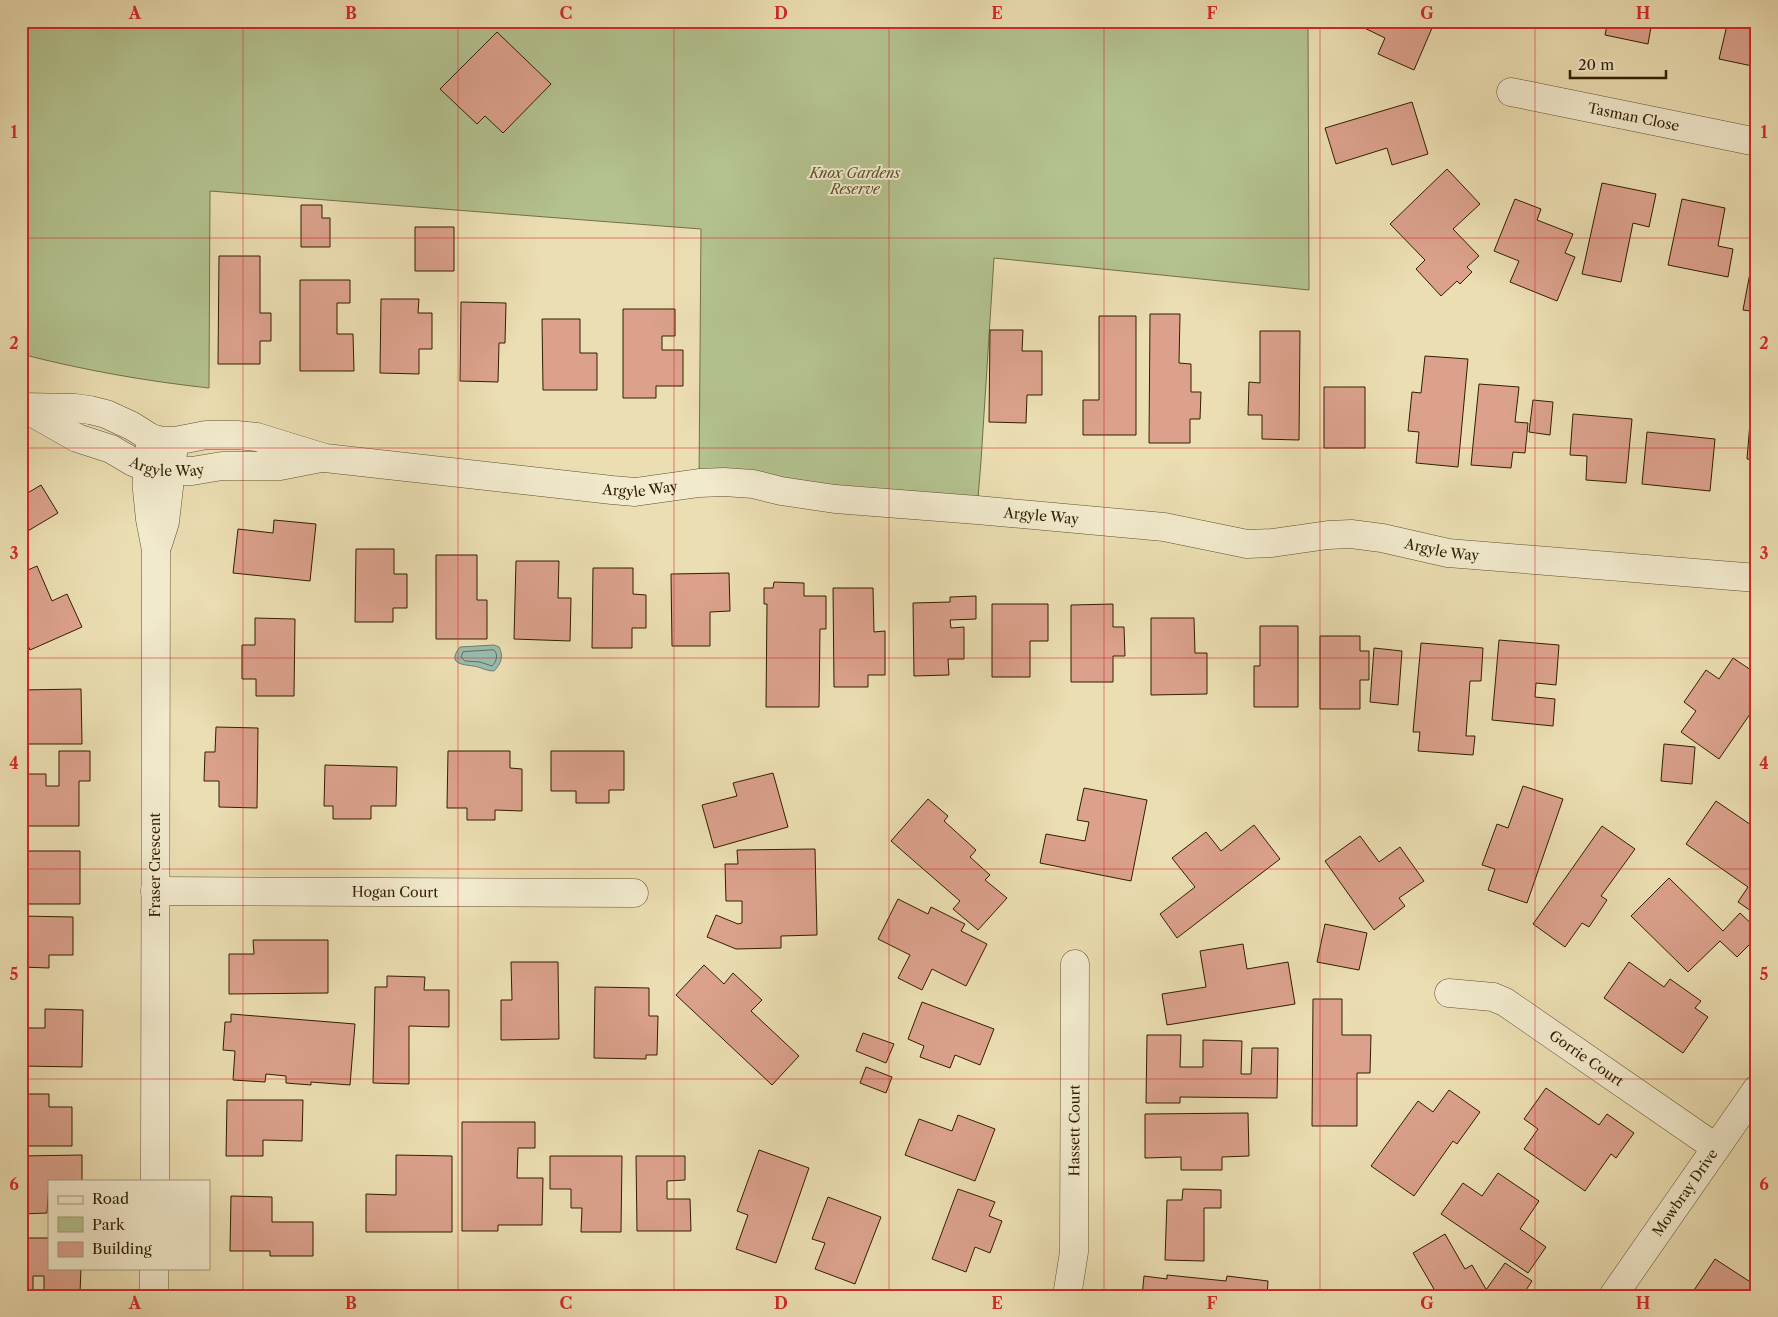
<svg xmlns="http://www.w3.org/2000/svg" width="1778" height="1317" font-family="'Libre Caslon Text',serif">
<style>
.green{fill:#b3c28f;stroke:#727048}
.water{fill:#98bcb0;stroke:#6f7d6a}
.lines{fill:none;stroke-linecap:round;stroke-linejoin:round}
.shore{stroke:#656d58;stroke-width:1}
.building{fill:#dba18c;stroke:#321e00}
.minor-casing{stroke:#604e2c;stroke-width:29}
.minor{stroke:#f2eacd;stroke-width:28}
.grid{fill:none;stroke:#d62828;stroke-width:1;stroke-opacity:0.55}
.labels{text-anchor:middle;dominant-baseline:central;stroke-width:4;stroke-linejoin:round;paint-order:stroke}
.street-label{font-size:14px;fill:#321e00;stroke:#f2eacd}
.park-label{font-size:14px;font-style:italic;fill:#594f2b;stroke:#f2eacd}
.neatline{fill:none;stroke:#d62828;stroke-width:2}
.grid-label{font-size:16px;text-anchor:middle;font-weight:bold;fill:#d62828}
</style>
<rect width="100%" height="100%" fill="#ebdeb2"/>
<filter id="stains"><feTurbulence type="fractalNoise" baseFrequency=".004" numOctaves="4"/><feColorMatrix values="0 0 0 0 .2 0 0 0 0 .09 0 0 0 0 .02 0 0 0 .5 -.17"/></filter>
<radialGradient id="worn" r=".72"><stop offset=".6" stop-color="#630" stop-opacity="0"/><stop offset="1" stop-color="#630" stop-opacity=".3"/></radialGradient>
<path class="green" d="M21,21H1308L1309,290L994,258L981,461L977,510L699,483L701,229L210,191L209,388C145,381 83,370 21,354Z"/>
<path class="water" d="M494,645L499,647C504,656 501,664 494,671C488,671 484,669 478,667C469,664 444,667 460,647Z"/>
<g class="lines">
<path class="shore" d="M494,650C499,654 496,663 492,666L480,662L465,661L461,657L463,652Z"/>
</g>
<path class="building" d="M1350,21H1435L1414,70L1378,54L1385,38Z
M1608,21H1652L1648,44L1605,35Z
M1728,21L1745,24V21H1757V67L1719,59Z
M497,32L551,84L503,133L485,116L477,124L440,89Z
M1412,102L1428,154L1392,165L1387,148L1336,164L1325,128Z
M1447,169L1480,204L1453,229L1479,256L1467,267L1472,272L1460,284L1457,281L1441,296L1416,269L1425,260L1390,224Z
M1602,183L1656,194L1649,227L1633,223L1621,282L1582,274Z
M1515,199L1541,209L1537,220L1573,234L1565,253L1575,257L1557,301L1510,282L1519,261L1494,251Z
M1682,199L1725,208L1718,246L1733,249L1728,277L1668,265Z
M301,205H322V218H330V247H301Z
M415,227H454V271H415Z
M1757,236V312L1743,310Z
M219,256H260V313H271V341H260V364H218Z
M300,280H350V303H337V334H353L354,371H300Z
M381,299H419L418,313H432V349H419V374L380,373Z
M461,302L506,303L505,343H499L498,382L460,381Z
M623,309H675V336H662V350H683V386H656V398H623Z
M1150,314H1180L1179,363L1191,364V392H1201L1200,419H1190V443H1149Z
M1099,316H1136V435H1083V400H1099Z
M542,319H580V353H597V390H543Z
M990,330H1023L1022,351H1042V395H1027L1026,423L989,422Z
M1260,331H1300L1299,440L1262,439V415H1248L1249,382L1260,383Z
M1425,356L1468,359L1458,467L1416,463L1419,432L1408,431L1412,392L1421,393Z
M1479,384L1519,387L1515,422L1528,423L1525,453L1513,452L1511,468L1471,465Z
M1753,386L1757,387V460L1747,459Z
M1324,387H1365V448H1324Z
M1533,400L1553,402L1550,435L1529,432Z
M1573,414L1632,419L1626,483L1586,480L1587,456L1570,455Z
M1647,432L1715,439L1710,491L1642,484Z
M41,485L58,513L21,535V497Z
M274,520L316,524L310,581L233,573L238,529L273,533Z
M356,549H394V574H407V608H393V622H355Z
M436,555H477V600H487V639H436Z
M516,561H559L558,598H571L570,641L514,639Z
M37,566L52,601L67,594L82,627L30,650L21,630V573Z
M593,568H633V594L646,595V628H632V648H592Z
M729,573L730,611L710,612V646H672L671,574Z
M774,582L804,583V596H826V629H820L819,707H766L767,604H764V588H773Z
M833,588H873L874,632L885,631V675H868V687H834Z
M976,596V619L950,620L951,628L964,627V659H948L949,675L914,676L913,603L950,602V597Z
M992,604H1048V641H1030V677H992Z
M1113,604V627H1124L1125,656H1113V682H1071V605Z
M255,618L295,619L294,696H256V679H242V645H255Z
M1151,618H1194L1195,653H1207V694L1151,695Z
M1260,626H1298V707H1254V666H1260Z
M1320,636H1360V651H1369V680H1360V709H1320Z
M1499,640L1559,645L1556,685L1536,683L1535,697L1555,699L1553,726L1492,720Z
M1421,643L1483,648L1481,681H1470L1466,736H1475L1473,755L1418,751L1420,732H1413Z
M1374,648L1402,651L1398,705L1370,702Z
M1733,658L1757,674V704L1719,759L1681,732L1696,711L1684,702L1706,670L1719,679Z
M81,689L82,744H21L22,690Z
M216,727L258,728L257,808L219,807V781H204L205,752H215Z
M1664,744L1695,747L1692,784L1661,781Z
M59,751H90V781H79V826H21V774H46V786H59Z
M448,751H510V768L522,769V811L495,810V820H467V808H447Z
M551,751H624V790H609V803H576V791H551Z
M325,765L397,767L396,806H371V819H333V806H324Z
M773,773L788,827L714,848L702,805L737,796L733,783Z
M1523,786L1563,799L1527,903L1488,890L1495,869L1482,865L1497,824L1508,828Z
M1084,788L1147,800L1131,881L1040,863L1046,834L1085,841L1089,822L1077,820Z
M928,799L948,816L944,821L976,850L970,857L990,875L985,880L1007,898L978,930L953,909L960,901L891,841Z
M1716,801L1757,829V915L1738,902L1748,887L1686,844Z
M1254,825L1280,859L1177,938L1160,914L1195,887L1172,858L1206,832L1221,851Z
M1602,826L1635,849L1601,896L1607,900L1589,927L1582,923L1565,947L1533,924Z
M1360,836L1379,862L1400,847L1424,881L1399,898L1405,906L1374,930L1325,861Z
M815,849L817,935L781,936V948L736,949L707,937L716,915L738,924L742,923V901H726L725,864H738L737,850Z
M21,851H80V904H21Z
M1669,878L1723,931L1740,913L1757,929V937L1737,957L1720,941L1688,972L1631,916Z
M898,899L928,914L931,907L965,924L961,931L987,944L966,986L932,969L922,990L898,978L910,955L878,939Z
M21,916L73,917V955H49V968L21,967Z
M1325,924L1367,933L1359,970L1317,962Z
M253,940H328V993L229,994V954H254Z
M1243,944L1247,969L1288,962L1295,1004L1167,1025L1162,994L1206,987L1200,951Z
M511,962H558L559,1039L501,1040V1000H512Z
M1629,962L1664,987L1670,979L1701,1001L1695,1008L1708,1017L1683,1053L1604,998Z
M704,965L724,984L733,973L762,1000L751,1011L799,1056L772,1085L676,995Z
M387,976L425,977L424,990H449V1027L409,1026V1084L373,1083L375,987H387Z
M595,987L649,988V1016H658L657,1055H646V1059L594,1058Z
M1313,999H1342V1035H1371L1370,1073H1357V1126H1312Z
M922,1002L994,1029L980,1065L955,1055L950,1068L920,1057L924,1046L908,1039Z
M45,1009L83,1010L82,1067L21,1066V1028H45Z
M231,1014L355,1024L350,1085L311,1082V1085L286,1083V1076L266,1074L265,1082L233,1080L235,1051L223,1050L225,1022H231Z
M863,1033L894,1044L886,1063L856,1051Z
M1147,1035H1181L1180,1067H1203V1040L1242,1041L1241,1074H1251L1252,1048H1278L1277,1098L1180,1097V1103H1146Z
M866,1067L892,1077L886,1093L860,1083Z
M1546,1088L1599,1125L1607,1114L1634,1133L1616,1158L1611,1154L1585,1191L1524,1149L1538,1129L1524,1119Z
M1449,1090L1480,1112L1457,1144L1453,1141L1414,1196L1371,1166L1418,1101L1433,1112Z
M21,1094H49V1107H72V1146H21Z
M227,1100H303L302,1141L263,1140V1156H226Z
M1248,1113L1249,1156L1222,1157V1170H1181V1157L1145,1158V1114Z
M958,1115L995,1129L975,1181L905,1155L919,1119L952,1131Z
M462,1122H535V1148H518L517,1178H543L542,1225H498V1231H462Z
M759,1150L809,1168L776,1263L736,1249L748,1215L737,1211Z
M82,1155V1181H49L47,1213L21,1214V1156Z
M396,1155L452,1156V1232H366V1194L396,1195Z
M550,1156H622L621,1232H581L582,1208H571V1189H550Z
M636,1156H685V1180L667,1181V1199H690L691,1231H637Z
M1498,1173L1539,1201L1520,1229L1546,1247L1528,1273L1441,1214L1463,1183L1482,1196Z
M958,1189L995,1202L989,1216L1002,1221L990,1253L975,1247L966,1272L932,1259Z
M1183,1189L1221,1190V1208H1204V1261L1165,1260L1167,1200H1182Z
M231,1196L272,1197V1222H313V1256H270V1251H230Z
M828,1197L881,1217L855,1284L815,1269L825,1243L812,1239Z
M1445,1234L1465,1269L1472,1265L1490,1296H1438L1413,1253Z
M21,1238H49V1268H81L80,1293H44V1276H33V1296H21Z
M1757,1240V1260L1750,1256Z
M1715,1259L1755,1285L1748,1296H1690Z
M1505,1263L1532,1281L1522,1296H1496L1486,1290Z
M1167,1275L1226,1281L1227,1276L1268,1281L1267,1296H1142L1144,1276L1167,1279Z
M889,1292L948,1296H889Z"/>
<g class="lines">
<defs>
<g id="minor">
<path id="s1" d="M1511,92L1757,142"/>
<path id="s2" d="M23,407L75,408L90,410L106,414L132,426L151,438L163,441H175L206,435H237L257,437L325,458L612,490L635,492L699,483L724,482L753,484L781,491L835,499L977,510L1164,527L1247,544L1272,543L1328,535L1351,534L1382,538L1448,553L1757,578"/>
<path id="s3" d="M26,409L77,438L111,449L133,462L147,468L159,471H192L222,466H280L321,458"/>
<path d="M151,438L147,468V490L150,519L156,550L155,1181"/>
<path d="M158,544L165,522L173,453"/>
<path id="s4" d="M155,891L634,893"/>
<path id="s5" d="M1449,993L1493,997L1505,1002L1715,1147"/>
<path d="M154,1296V1268"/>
<path id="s6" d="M1067,1296L1074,1252L1075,964"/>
<path id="s7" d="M1613,1296L1757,1089"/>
</g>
</defs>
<use href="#minor" class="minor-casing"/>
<use href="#minor" class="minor"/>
</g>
<path class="grid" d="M243,21V1296M458,21V1296M674,21V1296M889,21V1296M1104,21V1296M1320,21V1296M1535,21V1296M21,238H1757M21,448H1757M21,658H1757M21,869H1757M21,1079H1757"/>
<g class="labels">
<g class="street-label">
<text stroke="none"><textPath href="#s1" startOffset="125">Tasman Close</textPath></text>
<text stroke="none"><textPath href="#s3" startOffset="155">Argyle Way</textPath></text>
<text stroke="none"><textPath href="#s2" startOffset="630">Argyle Way</textPath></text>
<text stroke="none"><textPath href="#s2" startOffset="1034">Argyle Way</textPath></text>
<text stroke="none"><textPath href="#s2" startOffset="1439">Argyle Way</textPath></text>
<text transform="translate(155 865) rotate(-90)">Fraser Crescent</text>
<text stroke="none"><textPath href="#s4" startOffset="240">Hogan Court</textPath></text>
<text stroke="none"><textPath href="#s5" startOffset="156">Gorrie Court</textPath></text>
<text stroke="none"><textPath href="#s6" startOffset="166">Hassett Court</textPath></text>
<text stroke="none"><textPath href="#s7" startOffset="126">Mowbray Drive</textPath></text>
</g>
<g class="park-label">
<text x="855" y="173">Knox Gardens<tspan x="855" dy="16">Reserve</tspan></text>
</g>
</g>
<rect width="1778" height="1317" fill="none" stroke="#ebdeb2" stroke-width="55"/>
<rect x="48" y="1180" width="162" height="90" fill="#f2eacd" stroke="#a5987b"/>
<rect x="58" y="1196" width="25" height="8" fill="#f2eacd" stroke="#a5987b"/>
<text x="92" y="1204" font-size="15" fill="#321e00">Road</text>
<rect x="58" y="1217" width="25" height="15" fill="#b3c28f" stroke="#a5987b"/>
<text x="92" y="1230" font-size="15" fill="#321e00">Park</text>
<rect x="58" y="1242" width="25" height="15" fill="#dba18c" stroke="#a5987b"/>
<text x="92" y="1254" font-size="15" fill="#321e00">Building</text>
<path d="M1570 70v8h96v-8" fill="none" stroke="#321e00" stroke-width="2.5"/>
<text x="1578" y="70" font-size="15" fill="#321e00" stroke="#f2eacd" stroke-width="4" paint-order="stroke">20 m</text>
<rect x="28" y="28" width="1722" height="1262" class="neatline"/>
<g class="grid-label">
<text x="135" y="19">A</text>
<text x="351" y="19">B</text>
<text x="566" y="19">C</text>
<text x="781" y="19">D</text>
<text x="997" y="19">E</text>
<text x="1212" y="19">F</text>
<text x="1427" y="19">G</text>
<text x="1643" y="19">H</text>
<text x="14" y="138">1</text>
<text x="1764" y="138">1</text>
<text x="14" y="349">2</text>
<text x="1764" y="349">2</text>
<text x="14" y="559">3</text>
<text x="1764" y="559">3</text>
<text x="14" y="769">4</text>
<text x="1764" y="769">4</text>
<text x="14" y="980">5</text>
<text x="1764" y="980">5</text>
<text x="14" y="1190">6</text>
<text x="1764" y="1190">6</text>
<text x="135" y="1309">A</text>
<text x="351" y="1309">B</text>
<text x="566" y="1309">C</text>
<text x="781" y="1309">D</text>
<text x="997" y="1309">E</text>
<text x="1212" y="1309">F</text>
<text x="1427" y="1309">G</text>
<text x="1643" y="1309">H</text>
</g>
<rect width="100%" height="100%" filter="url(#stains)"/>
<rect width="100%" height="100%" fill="url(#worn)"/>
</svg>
